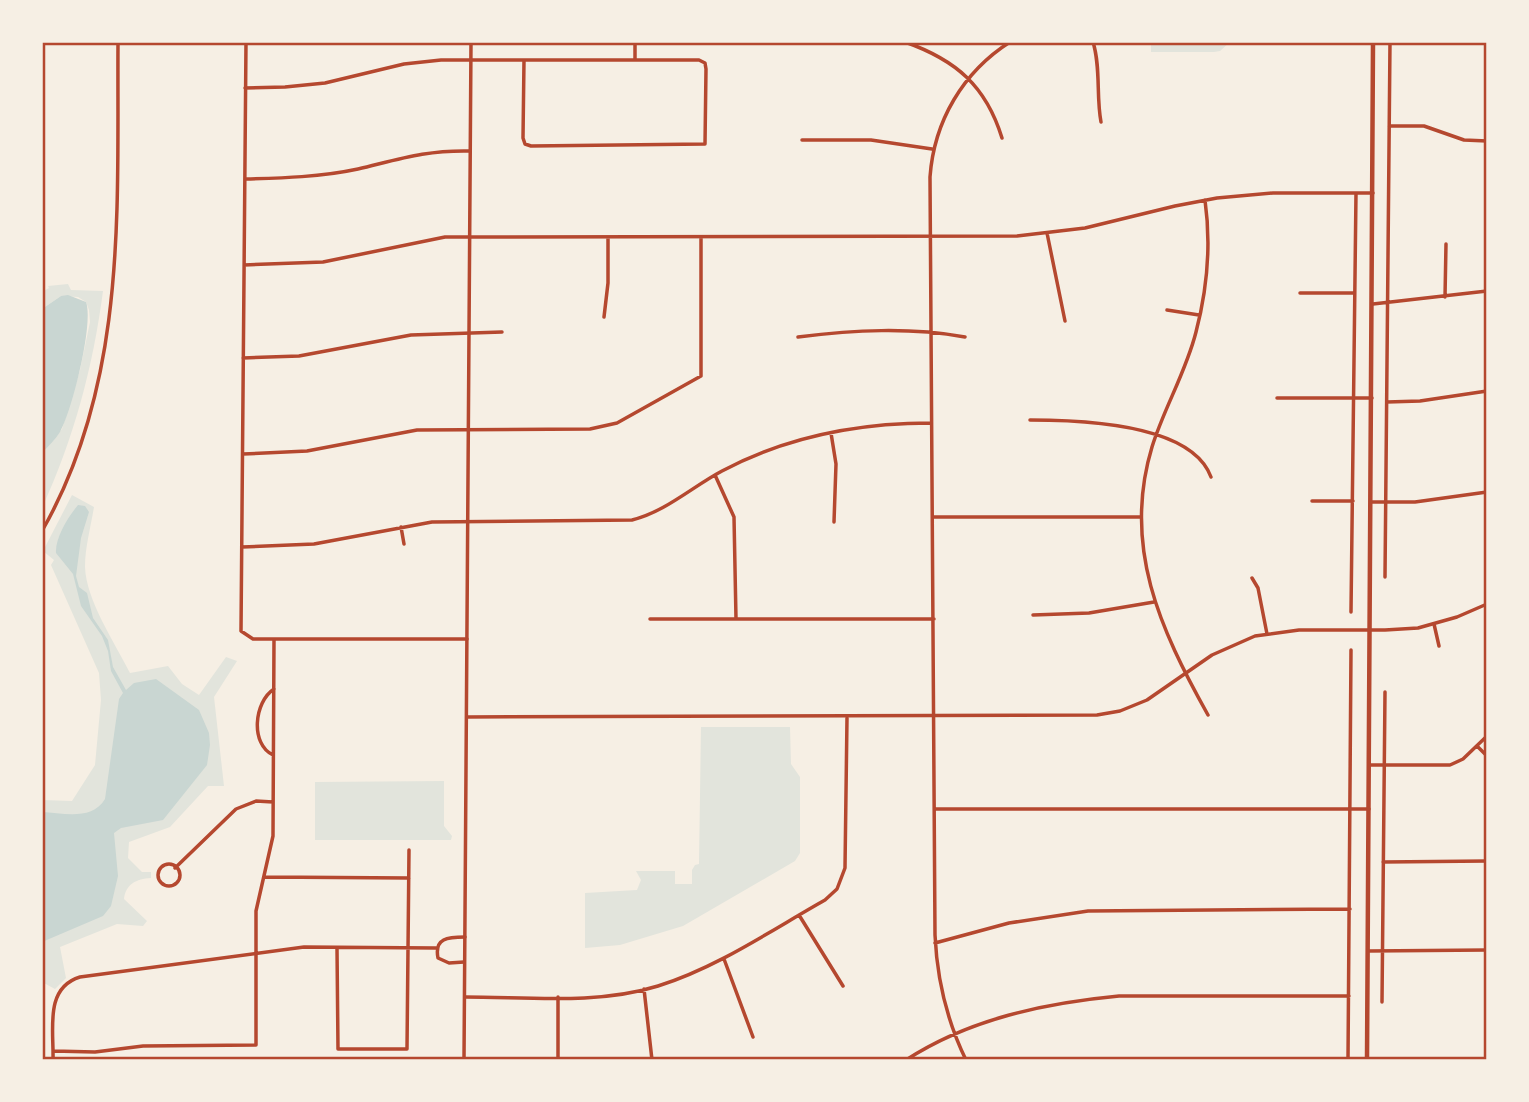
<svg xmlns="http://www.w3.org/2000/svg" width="1529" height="1102" font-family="'PT Sans',sans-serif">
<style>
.green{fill:#e2e4dc}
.water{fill:#c9d6d2}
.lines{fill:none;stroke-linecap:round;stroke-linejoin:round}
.minor{stroke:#b5482f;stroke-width:3.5}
.tertiary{stroke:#b5482f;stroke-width:3.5}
.secondary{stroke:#b5482f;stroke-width:4.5}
.neatline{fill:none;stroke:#b5482f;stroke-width:2.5}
</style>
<rect width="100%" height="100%" fill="#f6efe4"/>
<path class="green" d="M1151,42H1230L1220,51L1214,52H1151Z
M68,284L71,290L103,291C93,367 74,438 42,508V453L62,429L80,370L90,322L89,310L86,302L78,297L61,296L42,309V292L49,288L48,286Z
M72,495L94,507C91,526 85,547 85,567C86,600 115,643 130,673L168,666L182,684L199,695L226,657L237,661L214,697L224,786H208L170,827L129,842L128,858L142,872H151V878C136,879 126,884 124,899L147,921L143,926L117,924L60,947L66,978L55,989L42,982V800L72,801L95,765L101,700L99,673L51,565L54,560L43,551Z
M701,727H790L791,764L800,777V853L795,861L683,926L620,945L585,948V893L637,890L641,880L636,871H675V884H692V870L695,865L699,864Z
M444,781V826L452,836L451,840H315V782Z"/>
<path class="water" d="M68,295L86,302C94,323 72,411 60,432C55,440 48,446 42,453V309L61,296Z
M78,505L85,506L89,512L81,538L76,576L79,587L87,593L93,618L108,640L113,667L126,690L134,683L156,679L199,710L209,733L210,745L207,765L163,820L121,828L114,833L118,876L111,906L103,916L42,942V812C63,813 92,821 105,799L119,699L123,693L111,671L108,651L102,636L81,606L73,574L56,553C55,538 68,517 78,505Z"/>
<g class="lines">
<path class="minor" d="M246,42L241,631L253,639H467
M905,42C956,60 986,86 1002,138
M1093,42C1101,68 1096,96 1101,122
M635,60V42
M245,88L285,87L325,83L404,64L441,60H699L705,63L706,69L705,144L531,146L525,144L523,138L524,60
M1389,126H1424L1464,140L1487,141
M802,140H871L932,149
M245,179C283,178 321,177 358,169C400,159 426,150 470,151
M1205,200C1211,243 1207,290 1196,332C1186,372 1164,408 1152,447C1122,546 1160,629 1208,715
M1047,233L1065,321
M244,265L323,262L445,237L1017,236L1085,228L1175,206L1217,198L1273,193H1373
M1300,293H1354
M1445,297L1446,244
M1373,304L1487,291
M1167,310L1199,315
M604,317L608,283V237
M798,337C854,330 909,327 965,337
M243,358L299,356L411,335L502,332
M1277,398H1372
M1387,402L1420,401L1487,391
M1030,420C1079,420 1191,423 1211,477
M831,433L836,464L834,522
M243,454L307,451L417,430L590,429L617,423L701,376V237
M715,475L734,517L736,619
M1312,501H1353
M1371,502H1415L1487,492
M933,517H1141
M401,527L404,544
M242,547L314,544L432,522L632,520C665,512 692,487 722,471C786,437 859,423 931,423
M1385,577L1390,42
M1252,578L1258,588L1267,634
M1351,612L1356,193
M1033,615L1089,613L1154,602
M650,619H934
M1434,624L1439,646
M1477,746L1487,756
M273,755C250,744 254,702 274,689
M1369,765H1450L1463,759L1487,736
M935,809H1369
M1383,862L1487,861
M158 875a11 11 0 1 1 22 0a11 11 0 1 1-22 0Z
M175,868L236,809L256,801L273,802
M264,877L409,878
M799,915L843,986
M935,943L1009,923L1088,911L1350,909
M337,948L338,1049H407L409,850
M1368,951L1487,950
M724,959L753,1037
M464,962L449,963L438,958C434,938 448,937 465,937
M644,989L652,1060
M465,997C528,997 597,1005 658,986C718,967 770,931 825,900L837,889L845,868L847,718
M1382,1002L1385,692
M53,1051L95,1052L143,1046L256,1045V911L273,836L274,639
M53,1060C54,1030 44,988 80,977L304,947L436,948
M558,1060V997
M906,1060C969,1019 1045,1003 1119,996H1349
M966,1060C947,1021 937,979 935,935L930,177C934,121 963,72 1010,42
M1348,1060L1351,650"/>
<path class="tertiary" d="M42,531C128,381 117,208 118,42
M467,717L1097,715L1120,711L1147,700L1212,655L1255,636L1299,630H1385L1418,628L1457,617L1487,604
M464,1060L471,42"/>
<path class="secondary" d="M1367,1060L1373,42"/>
</g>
<rect width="1529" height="1102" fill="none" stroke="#f6efe4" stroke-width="88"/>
<rect x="44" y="44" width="1441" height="1014" class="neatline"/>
</svg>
